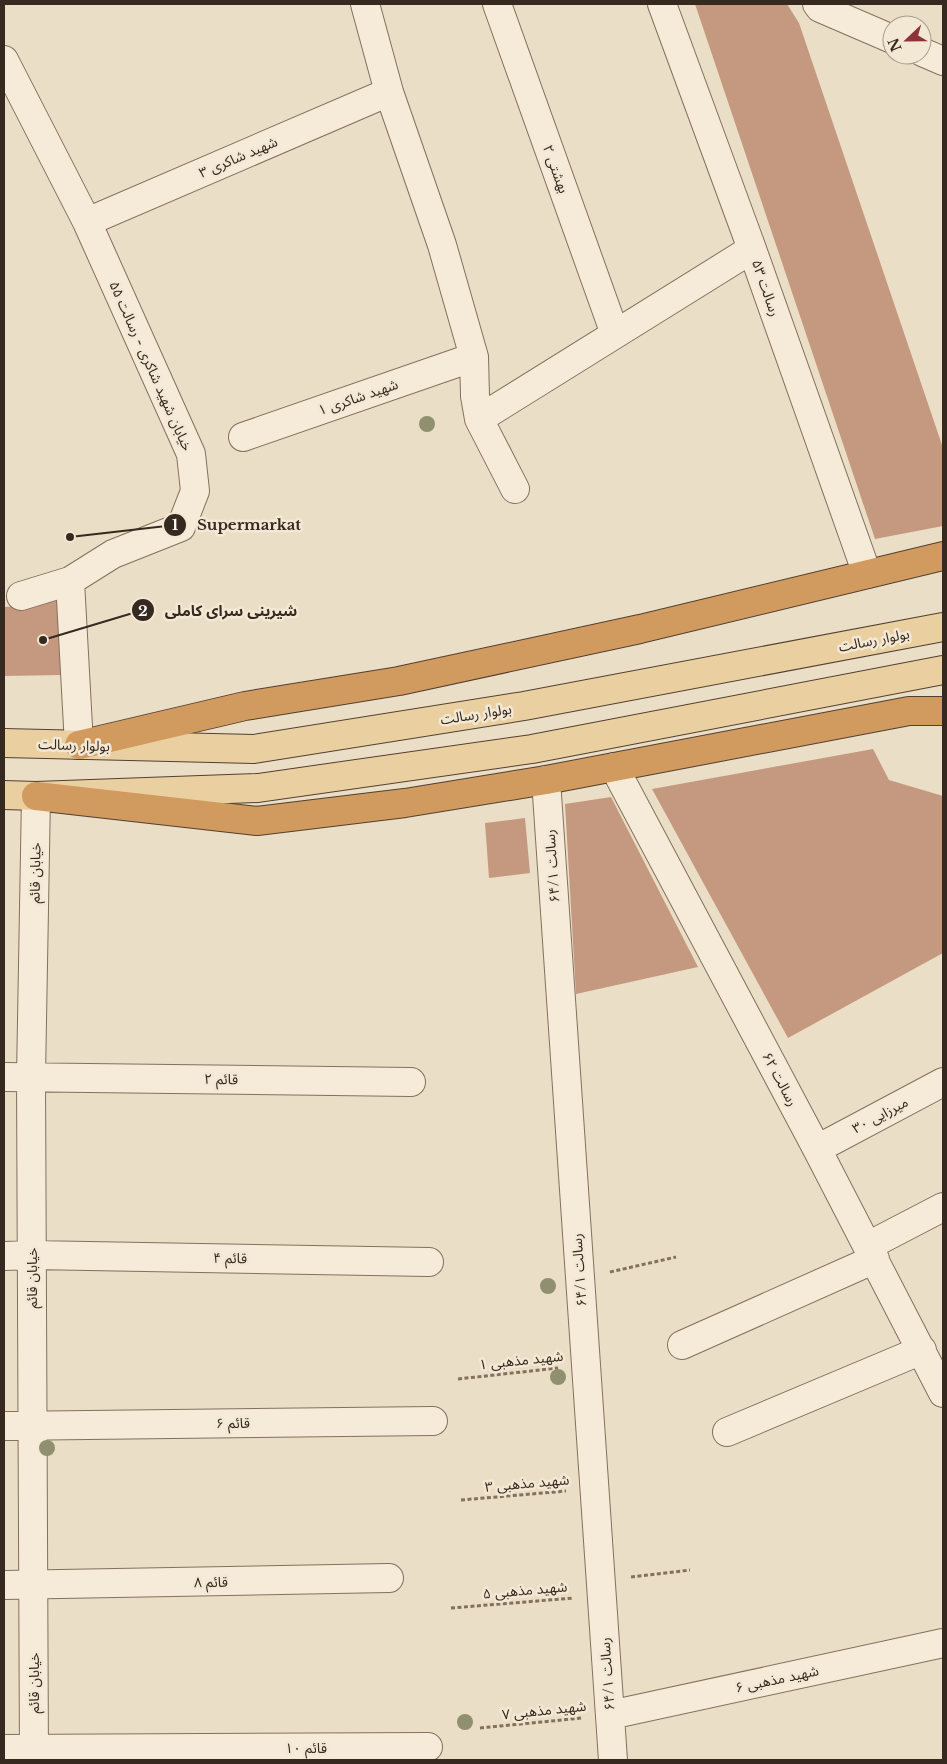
<svg xmlns="http://www.w3.org/2000/svg" width="947" height="1764" font-family="'Libre Baskerville','Noto Sans Arabic',serif">
<style>
.building{fill:#c5997f}
.lines{fill:none;stroke-linecap:round;stroke-linejoin:round}
.minor-casing{stroke:#83705d;stroke-width:30}
.major-casing{stroke:#523f31;stroke-width:30}
.highway-casing{stroke:#523f31;stroke-width:30}
.path{stroke:#83705d;stroke-width:3;stroke-dasharray:4 2.5;stroke-linecap:butt}
.minor{stroke:#f6ebd8;stroke-width:28}
.major{stroke:#ead0a1;stroke-width:28}
.highway{stroke:#d19a5e;stroke-width:28}
.tree{fill:#908f6f}
.labels{text-anchor:middle;dominant-baseline:central;stroke-width:5;stroke-linejoin:round;paint-order:stroke}
.street-label{font-size:14px;fill:#352920;stroke:#f2e8d4}
.leader{fill:none;stroke:#352920;stroke-width:2}
.callout-dot{fill:#352920;stroke:#f2e8d4;stroke-width:2}
.mark-label{font-size:15px;text-anchor:middle;font-weight:bold;fill:#fff}
.callout-label{font-size:15px;text-anchor:middle;font-weight:bold;fill:#352920;stroke:#f2e8d4;stroke-width:5;stroke-linejoin:round;paint-order:stroke}
</style>
<rect width="100%" height="100%" fill="#eadec6"/>
<path class="building" d="M695,4H787L799,23L943,448V526L875,539Z
M60,595L62,675L4,676V607L21,606Z
M873,749L889,780L943,796V953L788,1038L652,789Z
M611,797L698,967L576,994L565,804Z
M525,818L530,873L489,878L485,823Z"/>
<g class="lines">
<defs>
<path id="minor" d="M365,4L389,92L442,245L474,357L475,396L479,419L515,489
M497,4L615,334
M662,4L752,249L867,574
M817,4L820,8L892,39
M922,52L943,61
M4,60L87,222L191,454L195,491L181,527L113,554L70,581L79,745
M87,222L389,92
M479,419L752,249
M243,437L474,357
M21,596L70,581
M614,767L817,1149L943,1393
M546,780L613,1760
M4,1077L411,1082
M817,1149L943,1082
M868,1246L943,1207
M4,1256L32,1255L429,1262
M682,1345L875,1259
M4,1426L433,1421
M727,1432L922,1350
M4,1585L389,1578
M610,1715L943,1643
M4,1749L428,1747
M34,1760L31,1077L36,796"/>
<path id="major" d="M4,743L254,749L524,706L943,627
M4,795L36,796L258,788L532,749L943,670"/>
<path id="highway" d="M79,745L245,706L399,681L640,629L943,556
M36,796L257,821L405,803L546,780L909,711H943"/>
</defs>
<use href="#minor" class="minor-casing"/>
<use href="#major" class="major-casing"/>
<use href="#highway" class="highway-casing"/>
<path class="path" d="M610,1272L676,1257
M458,1379L558,1368
M461,1500L566,1491
M631,1577L690,1570
M451,1608L574,1598
M480,1728L582,1718"/>
<use href="#minor" class="minor"/>
<use href="#major" class="major"/>
<use href="#highway" class="highway"/>
</g>
<g class="tree">
<circle cx="427" cy="424" r="8"/>
<circle cx="548" cy="1286" r="8"/>
<circle cx="558" cy="1377" r="8"/>
<circle cx="47" cy="1448" r="8"/>
<circle cx="465" cy="1722" r="8"/>
</g>
<g class="labels">
<g class="street-label">
<text transform="translate(238 157) rotate(-23)">شهید شاکری ۳</text>
<text transform="translate(556 169) rotate(70)">بهشتی ۲</text>
<text transform="translate(766 288) rotate(71)">رسالت ۵۳</text>
<text transform="translate(151 366) rotate(66)">خیابان شهید شاکری - رسالت ۵۵</text>
<text transform="translate(358 397) rotate(-19)">شهید شاکری ۱</text>
<text transform="translate(874 640) rotate(-11)">بولوار رسالت</text>
<text transform="translate(476 714) rotate(-9)">بولوار رسالت</text>
<text transform="translate(74 745) rotate(2)">بولوار رسالت</text>
<text transform="translate(552 866) rotate(-94)">رسالت ۶۴/۱</text>
<text transform="translate(35 873) rotate(-89)">خیابان قائم</text>
<text transform="translate(221 1079) rotate(1)">قائم ۲</text>
<text transform="translate(780 1079) rotate(62)">رسالت ۶۲</text>
<text transform="translate(880 1115) rotate(-28)">میرزایی ۳۰</text>
<text transform="translate(230 1258) rotate(1)">قائم ۴</text>
<text transform="translate(579 1270) rotate(-94)">رسالت ۶۴/۱</text>
<text transform="translate(32 1278) rotate(-90)">خیابان قائم</text>
<text transform="translate(521 1360) rotate(-6)">شهید مذهبی ۱</text>
<text transform="translate(233 1423) rotate(-1)">قائم ۶</text>
<text transform="translate(527 1483) rotate(-5)">شهید مذهبی ۳</text>
<text transform="translate(211 1582) rotate(-1)">قائم ۸</text>
<text transform="translate(525 1590) rotate(-5)">شهید مذهبی ۵</text>
<text transform="translate(607 1674) rotate(-94)">رسالت ۶۴/۱</text>
<text transform="translate(777 1679) rotate(-12)">شهید مذهبی ۶</text>
<text transform="translate(34 1683) rotate(-90)">خیابان قائم</text>
<text transform="translate(544 1710) rotate(-6)">شهید مذهبی ۷</text>
<text x="306" y="1748">قائم ۱۰</text>
</g>
</g>
<path class="leader" d="M70 537L175 525M43 640L143 610"/>
<g class="callout-dot">
<circle cx="70" cy="537" r="5"/>
<circle cx="43" cy="640" r="5"/>
<circle cx="175" cy="525" r="12"/>
<circle cx="143" cy="610" r="12"/>
</g>
<g class="mark-label">
<text x="175" y="530">1</text>
<text x="143" y="616">2</text>
</g>
<g class="callout-label">
<text x="249" y="530">Supermarkat</text>
<text x="231" y="616">شیرینی سرای کاملی</text>
</g>
<rect width="947" height="1764" fill="none" stroke="#352920" stroke-width="10"/>
<g transform="translate(907 40) rotate(248)"><circle r="24" fill="#f2e8d4" stroke="#a69c8c"/>
<path d="M0-4L9 19L0 12L-9 19Z" fill="#8d3337"/>
<text y="-8" font-size="14" font-weight="bold" text-anchor="middle" fill="#352920">N</text>
</g>
</svg>
